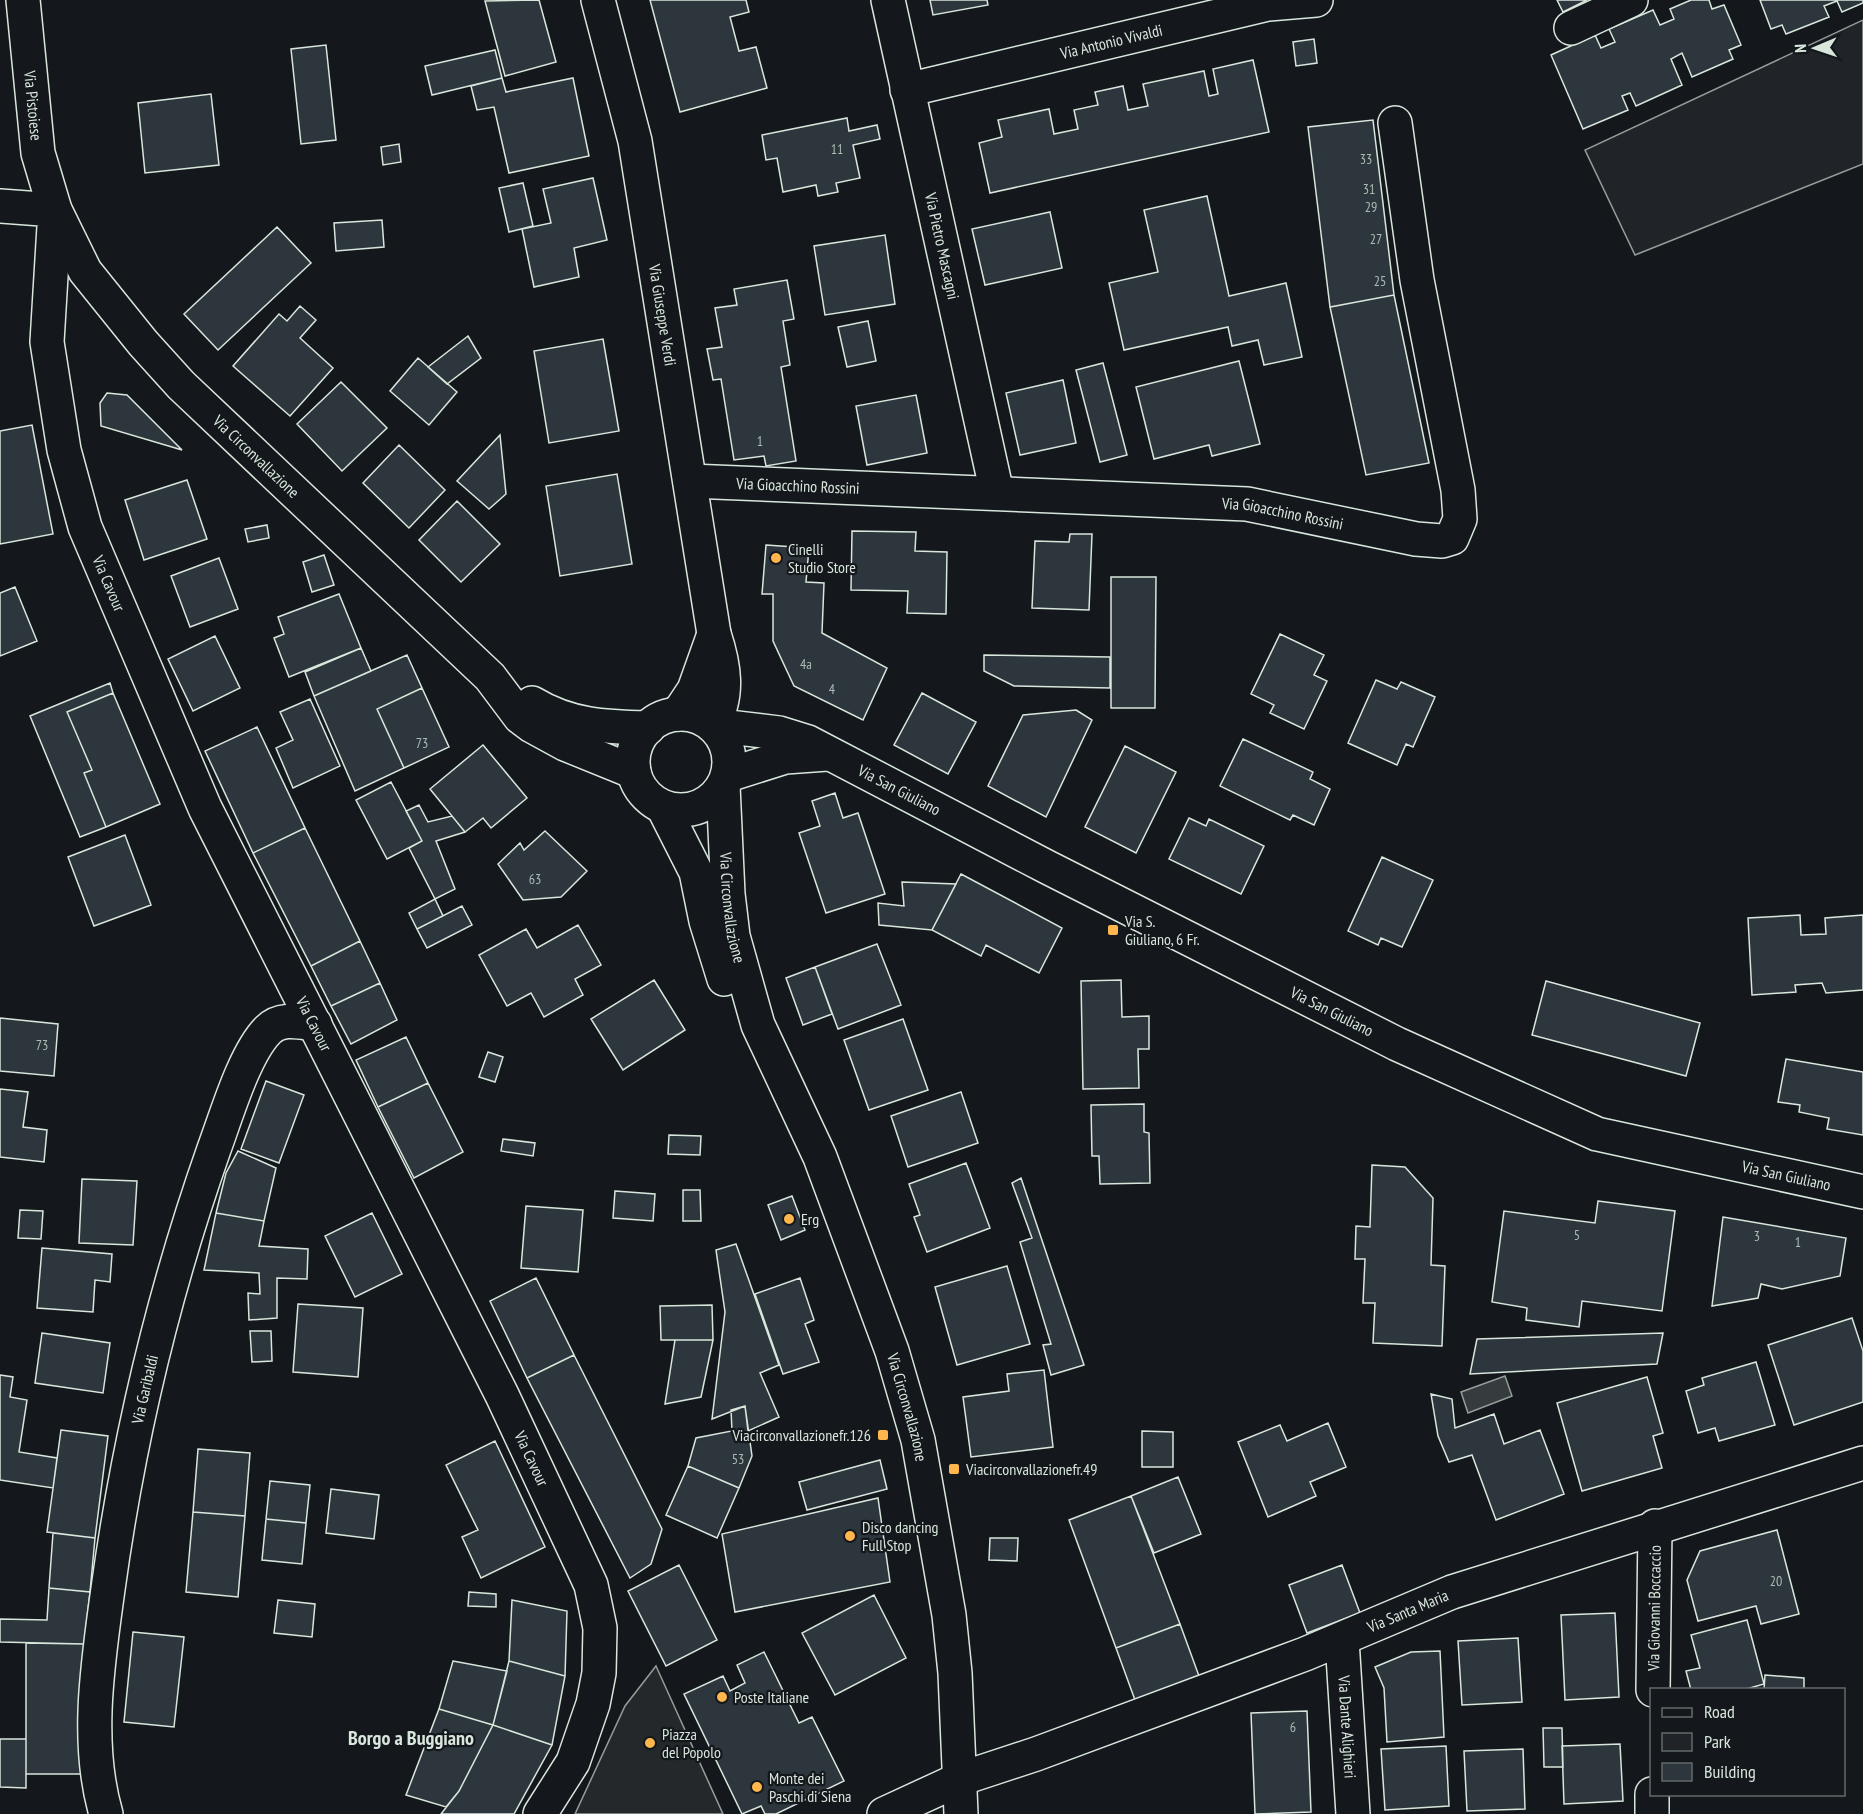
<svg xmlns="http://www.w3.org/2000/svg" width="1863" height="1814" font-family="'PT Sans Narrow',sans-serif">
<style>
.green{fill:#202428;stroke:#939e99;stroke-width:1.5}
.parking{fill:#24282b;stroke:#939e99;stroke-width:1.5}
.water{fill:#363b3e;stroke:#939e99;stroke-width:1.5}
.building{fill:#2c363c;stroke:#d8e6dc;stroke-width:1.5}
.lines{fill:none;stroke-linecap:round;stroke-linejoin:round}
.minor-casing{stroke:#d8e6dc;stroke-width:36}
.major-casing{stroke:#d8e6dc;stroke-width:36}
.minor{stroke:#14181c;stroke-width:33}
.major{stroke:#14181c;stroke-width:33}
.poi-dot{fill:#ffb74d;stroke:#14181c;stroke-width:2}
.labels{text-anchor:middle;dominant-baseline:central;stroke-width:4.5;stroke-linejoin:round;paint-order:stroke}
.number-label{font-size:14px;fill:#adbab4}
.street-label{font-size:16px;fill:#d8e6dc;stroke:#14181c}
.poi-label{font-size:16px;fill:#d8e6dc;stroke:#14181c;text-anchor:start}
.quarter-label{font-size:20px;font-weight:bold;fill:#d8e6dc;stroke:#14181c}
</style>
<rect width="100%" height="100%" fill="#14181c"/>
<path class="green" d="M1863,20V164L1635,255L1585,150Z"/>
<path class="parking" d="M656,1666L723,1814H575L625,1706Z"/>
<path class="water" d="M1505,1376L1512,1396L1468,1413L1461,1392Z"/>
<path class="building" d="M539,0L556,62L505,76L485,1Z
M650,0H746L749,12L730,17L739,51L756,47L767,88L680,112Z
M930,0H987L988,5L933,15Z
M1557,0H1587L1563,12Z
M1691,0H1709L1712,9L1724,5L1741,45L1729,50L1733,59L1692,77L1682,53L1671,59L1682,85L1636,106L1630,93L1622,96L1628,110L1583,129L1551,55L1595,35L1601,48L1615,42L1609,29L1653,10L1660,25L1674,19L1670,9Z
M1760,0H1863V3L1842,12L1837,1L1824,6L1829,17L1786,34L1782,25L1771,29Z
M1314,39L1317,63L1296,66L1293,42Z
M326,45L336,140L301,144L291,49Z
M495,50L502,78L432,95L425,66Z
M1253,60L1269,132L990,193L979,143L1002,137L998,120L1049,109L1054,134L1078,129L1074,110L1098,105L1095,92L1123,86L1128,110L1148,106L1143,84L1204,71L1209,96L1218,94L1213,69Z
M502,78L506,92L573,78L589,156L509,173L494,107L477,110L471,86Z
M211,94L219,165L145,173L138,103Z
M847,118L849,131L877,125L880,139L853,145L860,178L836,183L838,192L818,196L816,185L783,192L777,158L766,160L762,135Z
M1373,120L1394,295L1330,307L1308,127Z
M399,144L401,162L383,165L381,147Z
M593,178L607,240L574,248L579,277L534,287L522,229L551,223L543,189Z
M523,183L533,226L509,232L499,188Z
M1207,196L1229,296L1286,283L1302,357L1264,365L1258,340L1232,346L1228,327L1124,350L1109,283L1158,272L1144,210Z
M1050,212L1062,268L985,285L972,229Z
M382,220L384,247L336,251L334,223Z
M277,227L311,263L218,350L184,314Z
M885,235L895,304L825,315L814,246Z
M787,280L794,319L783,321L790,365L781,367L796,461L766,466L764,456L734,460L721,379L713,380L707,349L722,347L715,308L737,305L734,289Z
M1394,295L1429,463L1366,475L1330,307Z
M300,306L316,320L300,338L333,368L290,416L233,366L279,314L287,321Z
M868,321L876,361L847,367L838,327Z
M468,336L481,358L447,384L428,367Z
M603,339L619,431L549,443L534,351Z
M418,358L457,392L429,425L390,391Z
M1239,361L1260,444L1212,456L1209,445L1154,459L1136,387Z
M1103,363L1127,455L1100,462L1076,370Z
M1063,380L1076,443L1020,455L1006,393Z
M341,382L387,428L342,471L297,424Z
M107,393L127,395L182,450L101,426L100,403Z
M916,395L927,453L867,465L856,406Z
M32,425L53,534L0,544V431Z
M500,435L506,494L489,509L457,481Z
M399,445L445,490L409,528L363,483Z
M617,474L632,564L560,576L546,486Z
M187,480L207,539L144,560L125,500Z
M457,501L500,544L461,582L419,540Z
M267,525L269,538L248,542L245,529Z
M852,531L916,532L915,551L947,552L946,614L907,613L908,591L851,590Z
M1070,534H1092L1089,610L1032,608L1035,541L1069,542Z
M766,545L809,548L806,582L824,583L822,633L887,668L863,720L794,686L773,641V594H762Z
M324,555L334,585L312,592L303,562Z
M219,558L238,609L190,627L171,576Z
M1111,577H1156L1155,708H1111Z
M15,587L37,641L0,656V593Z
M339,594L361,648L289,677L274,638L284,634L278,617Z
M1280,634L1324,655L1314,675L1327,681L1304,729L1270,713L1274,705L1251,694Z
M215,636L240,688L193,711L168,659Z
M361,648L371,671L314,696L305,672Z
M407,655L422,688L377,709L404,768L355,791L314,696Z
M984,655L1110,657V688L1014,686L984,671Z
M1376,680L1397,689L1401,682L1435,697L1413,747L1406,744L1397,765L1348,743Z
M110,683L113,693L67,712L92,770L84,773L106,827L80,837L30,716Z
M422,688L449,747L404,768L377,709Z
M113,693L160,804L106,827L84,773L92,770L67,712Z
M922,693L976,722L948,774L894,745Z
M310,699L340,766L293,788L276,748L293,740L280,712Z
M1076,710L1092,720L1046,817L988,786L1023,715Z
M257,727L305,828L253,853L205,751Z
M1243,739L1313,772L1310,779L1330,789L1314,825L1293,815L1290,820L1220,786Z
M483,745L527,798L491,828L483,818L465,832L430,789Z
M1125,746L1176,772L1136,853L1085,827Z
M391,782L422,841L387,859L356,800Z
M835,793L843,818L858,813L885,894L826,913L799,833L820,826L812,801Z
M419,805L428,822L452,816L465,832L436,841L455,889L435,899L409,848L422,841L406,811Z
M1189,818L1206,826L1209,819L1264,846L1241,894L1169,859Z
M305,828L360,941L311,966L253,853Z
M545,831L587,871L561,897L523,900L498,864L520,843L524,850Z
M125,835L151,905L94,926L68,857Z
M1382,857L1433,880L1402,947L1381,938L1378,945L1348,931Z
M961,874L1062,928L1039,973L986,945L981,956L932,930Z
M902,882L956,884L932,930L879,925L878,903L904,906Z
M435,899L443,916L417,929L409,913Z
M462,906L472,925L427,948L417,929Z
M1800,915L1801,935L1826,934L1825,918L1863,915V990L1826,993L1822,983L1795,985L1796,992L1752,995L1748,918Z
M578,925L601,965L575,979L583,995L544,1017L531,993L507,1006L479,955L526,929L537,948Z
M360,941L380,983L331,1006L311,966Z
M877,944L901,1005L838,1029L815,967Z
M815,967L832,1014L803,1025L786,978Z
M654,980L685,1030L623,1070L591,1019Z
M1121,980L1122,1017L1149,1016V1049H1138L1139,1088L1083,1089L1081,981Z
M1546,981L1700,1023L1686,1076L1532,1035Z
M380,983L397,1020L351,1044L331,1006Z
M0,1018L58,1024L54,1076L0,1071Z
M903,1019L928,1090L869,1110L844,1040Z
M406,1037L428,1083L378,1107L356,1060Z
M488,1052L503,1057L495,1082L479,1077Z
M1786,1059L1863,1072V1135L1827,1129L1829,1118L1799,1112L1800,1105L1778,1102Z
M266,1081L304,1095L279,1163L241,1149Z
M428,1083L463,1152L414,1178L378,1107Z
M0,1089L28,1092L23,1127L47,1130L44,1162L0,1157Z
M961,1092L978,1143L908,1167L891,1116Z
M1144,1104V1132L1149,1133L1150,1183L1100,1184L1099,1156H1092L1091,1105Z
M669,1135L701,1136L700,1155L668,1154Z
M503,1139L535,1143L533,1156L501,1151Z
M238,1151L276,1168L264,1221L216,1213L226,1173Z
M966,1163L990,1228L927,1252L914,1217L920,1215L909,1184Z
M1372,1165L1405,1167L1433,1198L1431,1265L1445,1266L1442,1346L1373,1343L1375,1303H1363L1365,1259H1355L1356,1226L1370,1227Z
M1021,1178L1084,1365L1051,1375L1043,1345L1051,1344L1020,1242L1032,1238L1012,1183Z
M82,1179L137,1181L133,1245L79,1243Z
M683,1190H700L701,1221H683Z
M615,1191L655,1194L653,1221L613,1218Z
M792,1196L805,1230L781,1240L768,1205Z
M1598,1201L1675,1211L1662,1311L1582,1301L1579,1327L1526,1320L1527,1308L1492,1302L1504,1211L1595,1223Z
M526,1206L583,1210L578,1272L521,1268Z
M20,1210L43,1211L41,1239L18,1238Z
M216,1213L264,1221L259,1246L308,1249L307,1279L277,1278V1318L249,1320L248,1293L260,1294L259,1273L204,1270Z
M372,1213L402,1274L355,1297L325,1236Z
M1723,1217L1846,1238L1840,1276L1782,1289L1761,1284L1758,1298L1712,1306Z
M736,1244L779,1365L760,1373L779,1417L748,1431L745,1406L712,1419L725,1312L716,1250Z
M42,1248L112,1254L110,1282L95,1280L93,1312L37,1308Z
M1007,1266L1030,1344L957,1365L935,1287Z
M536,1278L574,1355L527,1378L490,1301Z
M800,1278L814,1320L805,1324L819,1362L783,1374L755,1294Z
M298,1304L363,1308L358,1377L293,1372Z
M712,1305L713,1340H661L660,1306Z
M1852,1318L1863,1351V1402L1794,1425L1768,1345Z
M250,1331H271L272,1361L252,1362Z
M42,1333L110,1343L103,1393L35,1383Z
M1663,1333L1657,1364L1470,1374L1477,1339Z
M675,1340H713L701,1397L665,1404Z
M574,1355L662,1529L651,1564L630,1578L527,1378Z
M1756,1362L1775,1425L1719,1441L1715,1428L1698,1433L1686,1391L1704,1385L1702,1378Z
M1044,1370L1053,1447L971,1457L963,1397L1009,1391L1007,1374Z
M0,1375L13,1377L10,1397L27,1400L19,1452L57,1458L53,1488L0,1480Z
M1647,1377L1663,1433L1653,1436L1662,1468L1582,1491L1557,1403Z
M1431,1394L1452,1399L1455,1428L1494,1414L1504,1444L1540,1430L1564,1494L1496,1520L1472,1455L1449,1462L1438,1436Z
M745,1406L752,1456L739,1488L688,1466L696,1438L732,1431L731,1410Z
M1328,1423L1346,1467L1310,1482L1316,1496L1268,1517L1238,1442L1280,1425L1287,1441Z
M61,1430L108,1436L95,1538L47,1532Z
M1142,1431L1173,1432V1467H1142Z
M495,1441L545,1547L481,1578L462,1537L478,1530L446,1465Z
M198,1449L250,1453L245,1516L193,1512Z
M880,1460L887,1489L807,1510L799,1482Z
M688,1466L739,1488L717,1538L666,1515Z
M1178,1477L1201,1534L1154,1553L1131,1496Z
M270,1481L310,1485L306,1523L266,1519Z
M331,1489L379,1495L374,1539L326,1533Z
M1131,1496L1180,1624L1116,1648L1069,1520Z
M878,1498L890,1582L735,1612L722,1534Z
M193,1512L245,1516L238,1597L186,1592Z
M266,1519L306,1523L302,1564L262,1560Z
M1777,1530L1799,1614L1761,1624L1756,1606L1698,1621L1687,1580L1700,1551Z
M53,1533L95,1538L90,1592L49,1588Z
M990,1538H1018L1017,1561L989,1560Z
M679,1565L717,1640L666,1666L628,1591Z
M1342,1565L1360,1613L1307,1633L1289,1585Z
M49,1588L90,1592L84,1644L0,1642V1619L47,1620Z
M469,1592L496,1594V1607L468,1606Z
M874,1595L906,1658L835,1695L802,1633Z
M278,1600L315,1604L312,1637L274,1633Z
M512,1600L567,1611L565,1676L509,1661Z
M1615,1613L1619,1697L1565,1700L1561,1615Z
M1747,1620L1764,1684L1743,1690H1691L1686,1671L1700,1668L1691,1635Z
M1180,1624L1199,1676L1135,1700L1116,1648Z
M133,1632L184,1637L174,1727L124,1722Z
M1518,1638L1522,1702L1462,1705L1458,1641Z
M26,1643L84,1644L81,1774H26Z
M1440,1651L1444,1737L1387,1742L1384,1688L1375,1667L1411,1652Z
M764,1652L799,1723L812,1717L844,1781L776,1814H765L761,1806L742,1814L684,1694L723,1676L730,1691L745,1683L737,1665Z
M453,1661L507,1671L493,1725L439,1709Z
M509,1661L565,1676L552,1745L493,1725Z
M1765,1675L1804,1678V1690H1764Z
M439,1709L493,1725L459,1791L446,1807L406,1795Z
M1307,1711L1311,1812L1255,1814L1251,1713Z
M493,1725L552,1745L514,1814H441L459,1791Z
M1543,1728H1562L1563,1767H1544Z
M0,1739H26V1788L0,1787Z
M1620,1744L1623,1801L1564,1804L1562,1746Z
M1446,1746L1449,1806L1385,1810L1381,1749Z
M1523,1749L1525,1809L1467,1811L1464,1751Z"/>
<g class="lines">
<defs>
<g id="minor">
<path id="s1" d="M598,0L635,141L714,634C724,664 730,696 712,725"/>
<path id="s2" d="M888,0L997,493"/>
<path d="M1571,28L1631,0"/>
<path id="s3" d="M907,90L1268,4L1316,0"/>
<path id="s4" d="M0,206L55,210L47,342L64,450L85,527L205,808L502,1395L591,1585L600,1628L599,1673L593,1704L573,1762L540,1814"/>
<path id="s5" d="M690,481L1247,504L1416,539L1442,541L1452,538L1460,519L1458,490L1417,280L1395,123"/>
<path d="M678,714L694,690L714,634"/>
<path id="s6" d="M1342,1640L1353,1814"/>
<path id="s7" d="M1653,1690L1655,1526"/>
<path id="s8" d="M106,1814C85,1742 98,1662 108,1589C129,1436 163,1294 214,1149C226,1117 244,1054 268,1030C281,1017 299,1022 315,1024"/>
<path id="s9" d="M884,1814L960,1779L1036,1754L1305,1654L1452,1592L1863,1463"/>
<path d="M1652,1814V1794"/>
</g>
<g id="major">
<path id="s10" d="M23,0L38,153L55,210L85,271L143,343L181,385L490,677L520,717L532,726L565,744L634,772"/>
<path d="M532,703C570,726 605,727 648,728"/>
<circle cx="681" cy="762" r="48"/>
<path id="s11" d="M712,725L779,733L808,742L1047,867L1397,1044L1597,1134L1863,1192"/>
<path d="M728,775L785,757L827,754"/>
<path id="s12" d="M723,786L728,894L733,936L758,1025L820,1157L892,1351L918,1440L949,1615L955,1673L961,1814"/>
<path d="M663,807L696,872L706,921L724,979"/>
</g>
</defs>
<use href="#minor" class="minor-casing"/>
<use href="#major" class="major-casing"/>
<use href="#minor" class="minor"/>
<use href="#major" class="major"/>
</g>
<g class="poi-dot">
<circle cx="776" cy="558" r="6"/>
<rect x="1107" y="924" width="12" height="12" rx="3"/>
<circle cx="789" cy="1219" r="6"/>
<rect x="877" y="1429" width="12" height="12" rx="3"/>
<rect x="948" y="1463" width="12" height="12" rx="3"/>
<circle cx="850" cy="1536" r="6"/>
<circle cx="722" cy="1697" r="6"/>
<circle cx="650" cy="1743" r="6"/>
<circle cx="757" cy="1787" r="6"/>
</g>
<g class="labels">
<g class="number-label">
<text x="837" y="149">11</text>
<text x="1366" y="159">33</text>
<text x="1369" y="189">31</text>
<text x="1371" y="207">29</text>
<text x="1376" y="239">27</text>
<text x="1380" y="281">25</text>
<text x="760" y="441">1</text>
<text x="806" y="664">4a</text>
<text x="832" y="689">4</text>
<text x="422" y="743">73</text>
<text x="535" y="879">63</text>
<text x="42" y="1045">73</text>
<text x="1577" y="1235">5</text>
<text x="1757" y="1236">3</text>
<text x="1798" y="1242">1</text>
<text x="738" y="1459">53</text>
<text x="1776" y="1581">20</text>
<text x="1293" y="1727">6</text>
</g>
<g class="street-label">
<text stroke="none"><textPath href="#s3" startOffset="210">Via Antonio Vivaldi</textPath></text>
<text stroke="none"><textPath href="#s10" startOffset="106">Via Pistoiese</textPath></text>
<text stroke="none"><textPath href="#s2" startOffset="252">Via Pietro Mascagni</textPath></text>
<text stroke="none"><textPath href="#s1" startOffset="322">Via Giuseppe Verdi</textPath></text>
<text stroke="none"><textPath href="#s10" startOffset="534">Via Circonvallazione</textPath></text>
<text stroke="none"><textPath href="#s5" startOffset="108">Via Gioacchino Rossini</textPath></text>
<text stroke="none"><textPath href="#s5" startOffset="594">Via Gioacchino Rossini</textPath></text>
<text stroke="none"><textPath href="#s4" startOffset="438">Via Cavour</textPath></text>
<text stroke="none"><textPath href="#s11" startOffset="201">Via San Giuliano</textPath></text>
<text stroke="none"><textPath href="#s12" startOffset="122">Via Circonvallazione</textPath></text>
<text stroke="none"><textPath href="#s11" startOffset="687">Via San Giuliano</textPath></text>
<text stroke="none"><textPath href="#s4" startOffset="924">Via Cavour</textPath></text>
<text stroke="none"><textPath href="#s11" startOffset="1173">Via San Giuliano</textPath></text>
<text stroke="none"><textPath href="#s8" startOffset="430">Via Garibaldi</textPath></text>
<text stroke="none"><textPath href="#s12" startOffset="654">Via Circonvallazione</textPath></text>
<text stroke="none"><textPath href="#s4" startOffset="1410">Via Cavour</textPath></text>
<text stroke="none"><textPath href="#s7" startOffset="82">Via Giovanni Boccaccio</textPath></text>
<text stroke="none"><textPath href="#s9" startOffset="562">Via Santa Maria</textPath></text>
<text stroke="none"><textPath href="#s6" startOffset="87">Via Dante Alighieri</textPath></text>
</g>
<g class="poi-label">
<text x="788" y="549">Cinelli<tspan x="788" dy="18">Studio Store</tspan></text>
<text x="1125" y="921">Via S.<tspan x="1125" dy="18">Giuliano, 6 Fr.</tspan></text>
<text x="801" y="1219">Erg</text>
<text x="871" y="1435" text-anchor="end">Viacirconvallazionefr.126</text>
<text x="966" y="1469">Viacirconvallazionefr.49</text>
<text x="862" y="1527">Disco dancing<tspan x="862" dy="18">Full Stop</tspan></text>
<text x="734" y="1697">Poste Italiane</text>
<text x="662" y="1734">Piazza<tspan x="662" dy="18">del Popolo</tspan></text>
<text x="769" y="1778">Monte dei<tspan x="769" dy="18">Paschi di Siena</tspan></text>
</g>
<g class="quarter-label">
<text x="411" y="1738">Borgo a Buggiano</text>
</g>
</g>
<rect x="1650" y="1688" width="195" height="108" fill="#14181c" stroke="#626a69" stroke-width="1.5"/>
<rect x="1662" y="1708" width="30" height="9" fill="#14181c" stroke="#626a69" stroke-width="1.5"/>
<text x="1704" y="1718" font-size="18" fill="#d8e6dc">Road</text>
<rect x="1662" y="1733" width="30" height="18" fill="#202428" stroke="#626a69" stroke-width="1.5"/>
<text x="1704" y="1748" font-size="18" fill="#d8e6dc">Park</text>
<rect x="1662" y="1763" width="30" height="18" fill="#2c363c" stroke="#626a69" stroke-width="1.5"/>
<text x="1704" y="1778" font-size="18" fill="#d8e6dc">Building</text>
<g transform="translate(1815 48) rotate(268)" stroke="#14181c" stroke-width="4.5" paint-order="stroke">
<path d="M0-4.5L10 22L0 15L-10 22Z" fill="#d8e6dc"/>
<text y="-9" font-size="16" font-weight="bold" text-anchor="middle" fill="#d8e6dc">N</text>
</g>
</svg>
